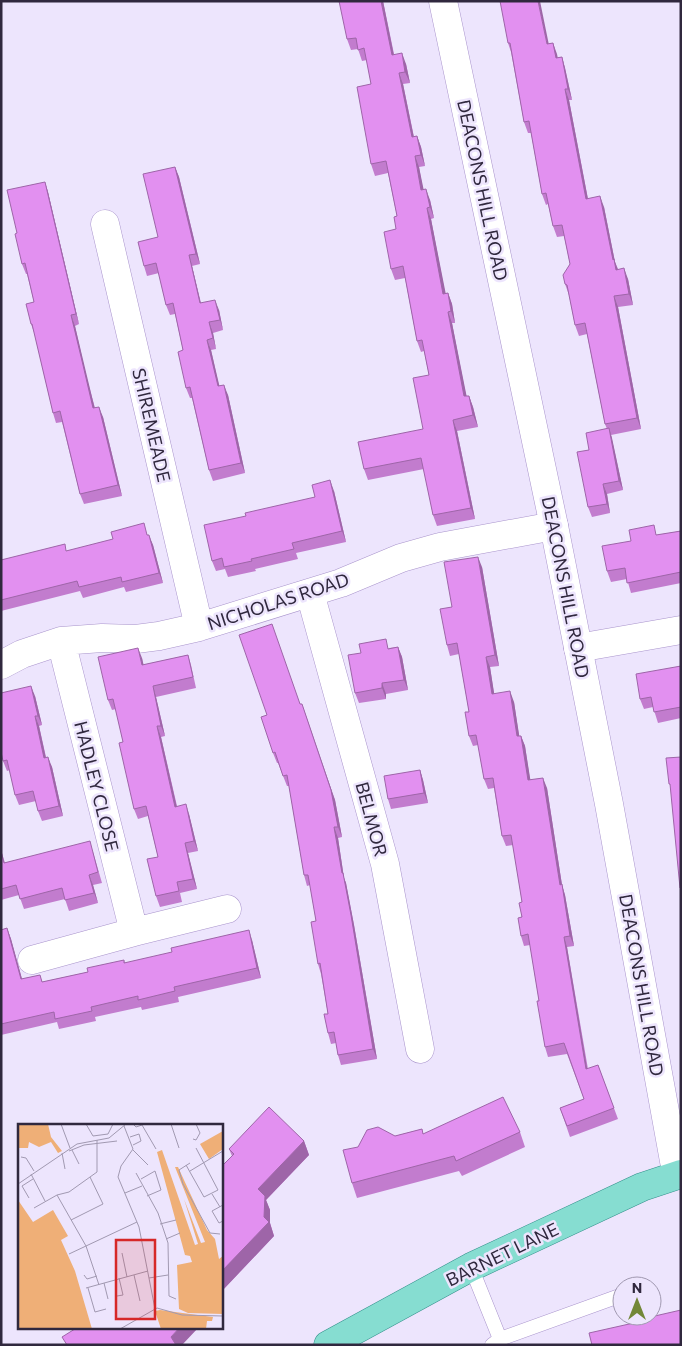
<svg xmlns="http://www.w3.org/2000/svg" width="682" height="1346" font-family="Commissioner,sans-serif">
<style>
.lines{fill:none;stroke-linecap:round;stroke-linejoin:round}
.service-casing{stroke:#a994cc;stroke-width:15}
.minor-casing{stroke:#a994cc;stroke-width:29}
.tertiary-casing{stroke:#a994cc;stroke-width:29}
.primary-casing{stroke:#338f8a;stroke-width:29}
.service{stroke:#fff;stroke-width:14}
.minor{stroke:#fff;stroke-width:28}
.tertiary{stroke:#fff;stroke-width:28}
.primary{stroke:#86ddd1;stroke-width:28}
.wall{fill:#c27cce}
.shaded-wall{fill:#9e65a8}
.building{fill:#e290f0;stroke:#9e65a8}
.labels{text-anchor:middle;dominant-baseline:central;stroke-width:5;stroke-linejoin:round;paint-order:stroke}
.street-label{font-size:18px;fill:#30283e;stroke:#ede5fd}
.inset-road{fill:none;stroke:#a199b1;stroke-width:1}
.view{fill:#d62828;fill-opacity:0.15;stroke:#d62828;stroke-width:2.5}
.inset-edge{fill:none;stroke:#30283e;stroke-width:2.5}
</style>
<rect width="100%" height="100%" fill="#ede5fd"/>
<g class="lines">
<defs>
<path id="service" d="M471,1267L500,1339
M492,1345L500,1339L622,1295"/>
<path id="minor" d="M105,224L199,627
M310,593L385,864L420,1049
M578,648L681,630
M1,665L22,654L61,641L102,638L136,639L159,636L199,627L341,583L401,558L440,547L554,526
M134,932L227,909
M32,960L134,932L61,641"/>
<path id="tertiary" d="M443,1L554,526L609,804L674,1161L677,1174"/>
<path id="primary" d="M328,1345L471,1267L642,1187L681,1174"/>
</defs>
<use href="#service" class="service-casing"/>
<use href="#minor" class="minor-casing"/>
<use href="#tertiary" class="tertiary-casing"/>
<use href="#primary" class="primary-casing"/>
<use href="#service" class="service"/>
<use href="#minor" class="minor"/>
<use href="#tertiary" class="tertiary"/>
<use href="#primary" class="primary"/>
</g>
<path class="wall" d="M383,1L394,54L406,64L410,83L403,84L414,137L417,136L421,147L425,166L419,167L423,190L430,200L434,218L431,219L445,293H448L452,304L455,323H452L466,396H469L473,407L478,427L457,431L475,519L437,526L433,515L424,469L368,480L364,469L423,429L429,375L424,351L421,352L417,341L405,278L395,280L391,269L396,229L397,216L388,173L375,176L371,164V84L367,60L362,61L358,49L351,50L347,39Z
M508,43L548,44L553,43L557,58L562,57L565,68L572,100H569L588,199L604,207L615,262L618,269L628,279L633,305L618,307L641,429L611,435L623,490L607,494L610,513L592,517L588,507L589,450L607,429L605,424L587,334L579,336L575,325L569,295L565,284L570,264L564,236L557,237L553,226L548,204L546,205L542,194L531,133H528L524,122L511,52Z
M175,167L179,177L200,264L192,266L201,303L219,310L223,330L213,333L216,349L211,350L219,386L228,395L245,473L213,481L209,470L192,398H190L186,388L183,350L175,314L170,315L166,305L159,273L147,276L144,266L158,237Z
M45,182L48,192L79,324L75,326L86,375L95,408L103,417L122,496L84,504L80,494L62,422L56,423L53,413L35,335L31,324L34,302L27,274H26L22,264L17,233Z
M334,491L346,542L296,553L298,559L255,569L256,571L228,577L225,569L216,571L212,561L315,497Z
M681,531V583L631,593L627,579L611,582L607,571L657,535Z
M148,535L153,545L163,583L126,592L124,587L83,598L80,591L1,611V560L67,551Z
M482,567L499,666L490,667L494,694L514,702L519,736H521L525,746L530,780L547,788L562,885L565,895L574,946L567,947L588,1069L598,1065L618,1119L570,1137L560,1108L584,1099L567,1054L548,1057L545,1047L539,1001L530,945L524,946L521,936L522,902L513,845L506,846L502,836L494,788L488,789L484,779L478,745L473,746L469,736V712L459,654L450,656L447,645L452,607Z
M398,647L402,657L408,690L386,694V699L359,703L355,693L389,648Z
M188,655L191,665L196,688L156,697L165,736L161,737L177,806L189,814L198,851L188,853L197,889L180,893L182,902L160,907L156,896L158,857L148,816L138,819L134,809L123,742L116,709L112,710L108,700L142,658L143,665Z
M681,666V718L658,723L653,707L644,709L640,699Z
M35,696L42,725L39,726L46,757L52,767L63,816L42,821L38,811L36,801L19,805L15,795L10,770L7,771L3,761Z
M300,704L335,800L342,837L338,838L344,878L346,883L354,925L377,1059L341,1065L338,1055L336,1043L331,1044L328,1033V1014L321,974L318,964L316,921L310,885L307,886L304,875L289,786H287L278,763H277L273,753Z
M420,770L423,780L428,803L391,809L388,799Z
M1,850L5,863L93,852L102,883L93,885L98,903L69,911L65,899L24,909L19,895L1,900Z
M7,928L11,939L22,979L40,975L42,982L88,972L124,960L125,963L252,940L261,978L178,997L179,1002L142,1010L141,1007L95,1017L96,1021L59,1029L57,1022L1,1035V930Z
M422,1129L423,1134L520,1132L525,1147L462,1176L459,1171L357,1198L352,1183L395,1136Z
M304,1141L309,1155L266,1200L270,1210V1223L274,1236L221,1292V1167L232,1156L229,1149Z"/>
<path class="shaded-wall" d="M381,1H383L396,66L392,55Z
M538,1H540L551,55L547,44Z
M553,43L557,54L560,69L556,58Z
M402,53L406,64L410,83L405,72Z
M562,57L565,68L572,100L568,89Z
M399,73L403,84L416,148L412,137Z
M565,89L569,100L590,210L586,199Z
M417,136L421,147L425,166L421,155Z
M415,156L419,167L426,201L421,190Z
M175,167L179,177L200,264L196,254Z
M45,182L48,192L79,324L76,314Z
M426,189L430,200L434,218L430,207Z
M600,196L604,207L615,262L618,270L620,281L613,260Z
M427,208L431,219L448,305L443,294Z
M189,255L192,266L203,313L200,303Z
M624,268L628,279L633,305L629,294Z
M448,293L452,304L455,323L451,311Z
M614,296L618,307L641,429L637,418Z
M215,300L219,310L223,330L220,320Z
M448,312L452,323L469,408L464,396Z
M71,315L75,326L97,418L93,408Z
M209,322L213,333L216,349L213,338Z
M207,340L211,350L222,397L218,386Z
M224,385L228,395L245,473L241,463Z
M469,396L473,407L478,427L473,415Z
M99,407L103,417L122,496L118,485Z
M453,420L457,431L475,519L471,508Z
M609,428L612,438L623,490L619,481Z
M330,480L334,491L346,542L342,531Z
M603,484L607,494L610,513L607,504Z
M149,535L153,545L163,583L159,573Z
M478,557L482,567L499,666L495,655Z
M398,647L402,657L408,690L404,680Z
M138,648L142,658L146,675L142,665Z
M486,657L490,667L496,705L492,694Z
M382,683L386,694V699L382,688Z
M31,686L35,696L42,725L38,716Z
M153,686L156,697L165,736L161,726Z
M510,691L514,702L521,747L517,736Z
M302,704L335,800L342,837L338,827Z
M35,716L39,726L48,768L44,758Z
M157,726L161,737L179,817L175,807Z
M521,736L525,746L532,790L528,780Z
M48,757L52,767L63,816L59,806Z
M420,770L423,780L428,803L424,793Z
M543,778L547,788L562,885L565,895L574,946L570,936L560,885Z
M186,804L189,814L198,851L194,841Z
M334,827L338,838L344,878L346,883L354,925L377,1059L373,1049Z
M185,843L188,853L197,889L193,879Z
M89,875L93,885L98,903L94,893Z
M7,928L11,939L25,990L21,979Z
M249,930L252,940L261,978L257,968Z
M564,937L567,947L589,1080L586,1069Z
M304,1141L309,1155L266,1200L270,1210V1223L274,1236L221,1292V1272L264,1217L258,1189Z
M180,1327H199L182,1345H174L171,1337Z"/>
<path class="building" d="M339,1H381L392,55L402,53L405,72L399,73L412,137L417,136L421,155L415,156L421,190L426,189L430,207L427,208L443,294L448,293L451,311L448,312L464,396H469L473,415L453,420L471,508L433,515L421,458L364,469L358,442L423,429L413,378L429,375L422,340L417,341L403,266L391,269L384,232L396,229L394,217L397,216L386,161L371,164L357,87L371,84L364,48L358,50L356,38L347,39Z
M500,1H538L547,44L553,43L556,58L562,57L568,89H565L586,199L600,196L613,260L614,259L616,270L624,268L629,294L614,296L637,418L605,424L585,323L575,325L567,285L565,284L563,275L570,264L562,225L553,226L546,193L542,194L529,121L524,122L510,43H508Z
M175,167L196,254L189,255L200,303L215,300L220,320L209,322L213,338L207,340L218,386L224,385L241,463L209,470L190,387L186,388L178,352L183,350L173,303L166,305L156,263L144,266L138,242L158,237L143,174Z
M45,182L76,314L71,315L83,365L93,408L99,407L118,485L80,494L60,411L53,413L32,324H31L26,304L34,302L25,263L22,264L15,234L17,233L7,190Z
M609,428L619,481L603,484L607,504L588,507L577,452L589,450L586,433Z
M330,480L342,531L292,543L294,549L251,559L252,561L224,567L222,558L212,561L204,525L246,516L245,513L315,497L312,485Z
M144,523L147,535H149L159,573L122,582L121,577L79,587L77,581L1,600V560L65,544L66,551L113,539L111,532Z
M654,525L656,535L681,531V572L627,583L625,568L607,571L602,546L631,541L629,530Z
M478,557L495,655L486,657L492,694L510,691L517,736H521L528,780L543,778L560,885L562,884L570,936L564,937L586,1069L598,1065L614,1108L567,1126L560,1108L584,1099L564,1043L545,1047L537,1001H539L528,934L521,936L518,918L522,917L519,903L522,902L511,835L502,836L493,778L484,779L476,735L469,736L465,712H469L457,643L447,645L440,609L452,607L444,562Z
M272,624L300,704H302L331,790L338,827H334L342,873H343L351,915L373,1049L338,1055L334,1032L328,1033L324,1014H328L320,963L318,964L311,922L316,921L308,875H304L287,775L283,776L275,752L273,753L261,717L267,715L239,635Z
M386,639L388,649L398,647L404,680L382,683V688L355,693L348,655L361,653L359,644Z
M138,648L142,665L188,655L193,677L153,686L161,726H157L175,807L186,804L194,841L185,843L193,879L177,882L179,891L156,896L147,859L158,857L146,806L134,809L119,743L123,742L113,699L108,700L98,657Z
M681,666V707L654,712L651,697L640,699L636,674Z
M31,686L38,716H35L44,758L48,757L59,806L38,811L33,791L15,795L7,760L3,761L1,752V693Z
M681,757V888H680L670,784H669L666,758Z
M420,770L424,793L388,799L384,776Z
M90,841L98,872L89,875L94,893L65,900L62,888L20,899L16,885L1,889V851L4,863Z
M7,928L21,979L40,975L42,982L88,972L87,968L124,960V963L172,952L171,948L249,930L257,968L174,987L175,991L138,1000V996L91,1007L92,1011L55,1019L54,1012L1,1024V930Z
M503,1097L520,1132L456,1161L454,1156L352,1183L343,1150L358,1147L367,1130L378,1127L395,1136L422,1129L423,1134Z
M269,1107L304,1141L258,1189L265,1196L264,1217L269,1222L221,1272V1167L234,1154L229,1149Z
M681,1310V1345H592L589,1333L647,1320L646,1318Z
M78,1327H180L171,1337L176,1345H67L62,1337Z"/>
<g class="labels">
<g class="street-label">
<text transform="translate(483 190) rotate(78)">DEACONS HILL ROAD</text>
<text transform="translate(152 425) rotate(77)">SHIREMEADE</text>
<text transform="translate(566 587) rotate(79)">DEACONS HILL ROAD</text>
<text transform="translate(278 601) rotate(-18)">NICHOLAS ROAD</text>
<text transform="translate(97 786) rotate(76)">HADLEY CLOSE</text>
<text transform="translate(372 819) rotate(75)">BELMOR</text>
<text transform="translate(642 985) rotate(80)">DEACONS HILL ROAD</text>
<text transform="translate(502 1254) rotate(-26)">BARNET LANE</text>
</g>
</g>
<g transform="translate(18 1124)">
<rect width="205" height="205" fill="#ede5fd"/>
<path d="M0,0H30L33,13L44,27L40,29L33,18L21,23L11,18L10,24H0ZM205,7V25L191,35L182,20ZM144,26L177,121L180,120L166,75L183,119L187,118L157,43H160L189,106L197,115L201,135L205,132V190L170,189L161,185L159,141L174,138L172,132L167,131L139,28ZM0,76L15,98L35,86L50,112L43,116L57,147L74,205H0ZM142,186L195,193L194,197H189L188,205H143L137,187Z" fill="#efaf77"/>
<path class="inset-road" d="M43,0L52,24M68,0L75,12L90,10L95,0M115,0L118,3L124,1L138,25M153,0L161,24M106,2L115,25L103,42L100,53L121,103L137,185M112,13L121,10L123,17L115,21M175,15L178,16L182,9L178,0M54,26L61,40M115,26L130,41M51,27L66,21L99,17M44,29L47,45M3,33L8,34L16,47M172,39L161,46L165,60L192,109L202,110M168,41L186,73L200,66L178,24M172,47L205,27M118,49L140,89L150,119L151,172L158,175M13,50L27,77M123,55L137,47L143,66L129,72M0,60L59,20L91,14L108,0M107,69L124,62M194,70L202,83M39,71L68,122M11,74L4,62L15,55M205,81L194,87L201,99L205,97M16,84L39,71L51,68L79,48V16M53,96L85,80L72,53M142,100L158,96M148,115L162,109M68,122L81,161M104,129L109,153M51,130L119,98M66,151L69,155L79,152M116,151L122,177M131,154L150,151M86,159L90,175M68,164L130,147M70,164L77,188L88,185M99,172L105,171L101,154M102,205L139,184L164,191L205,192"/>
<path class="view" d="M98,116H137V195H98Z"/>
<rect width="205" height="205" class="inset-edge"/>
</g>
<rect width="682" height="1346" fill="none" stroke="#30283e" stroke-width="5"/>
<g transform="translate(637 1301)"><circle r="24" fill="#ede5fd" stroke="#a199b1"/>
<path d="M0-4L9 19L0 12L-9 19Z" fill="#738738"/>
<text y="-8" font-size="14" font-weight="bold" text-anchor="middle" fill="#30283e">N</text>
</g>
</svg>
